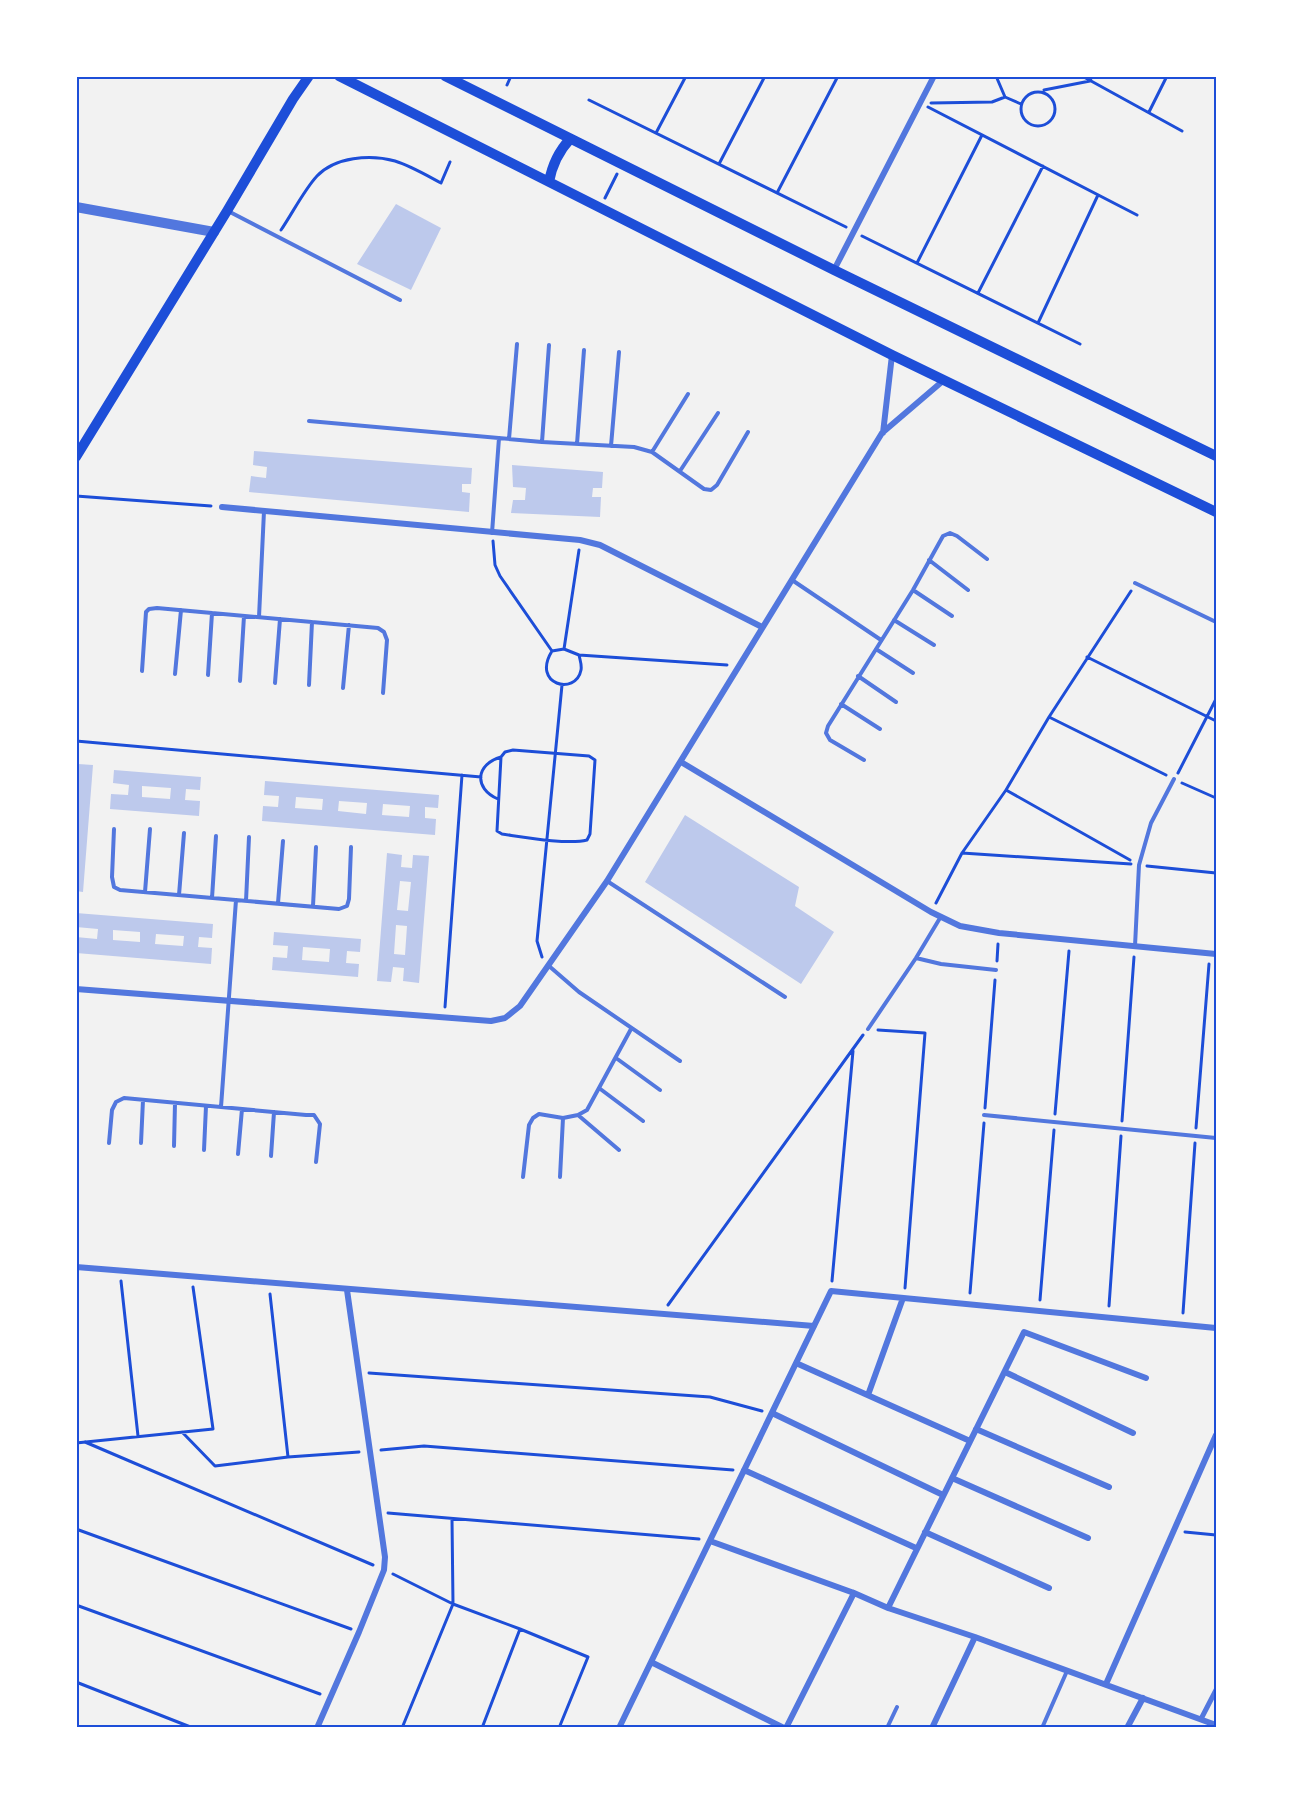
<svg xmlns="http://www.w3.org/2000/svg" width="1293" height="1804" font-family="'Noto Sans',sans-serif">
<style>
.building{fill:#bdc9ec;fill-rule:evenodd}
.lines{fill:none;stroke-linecap:round;stroke-linejoin:round}
.path{stroke:#1d4ed8;stroke-width:3}
.service{stroke:#5277de;stroke-width:4}
.pedestrian{stroke:#5277de;stroke-width:5}
.minor{stroke:#5277de;stroke-width:6}
.tertiary{stroke:#5277de;stroke-width:10}
.secondary{stroke:#1d4ed8;stroke-width:10}
.neatline{fill:none;stroke:#1d4ed8;stroke-width:2}
</style>
<rect width="100%" height="100%" fill="#f2f2f2"/>
<path class="building" d="M396,204L441,228L411,290L357,264Z
M254,451L472,468L471,484H462V492L470,493L469,512L249,492L251,476L266,478L267,467L253,465Z
M512,465L603,472L602,488H593L592,497H601L600,517L511,513L513,500H525L526,488L513,487Z
M78,764L93,765L83,892L76,891Z
M114,770L201,777L200,790L186,789L185,800L200,801L199,816L110,809L111,794L128,795L129,785L113,783ZM142,786L171,788L170,799L142,797Z
M265,781L439,795L438,808L425,807V818L436,819L435,835L262,821L263,806L278,807L279,796L264,795ZM296,797L323,799L322,810L295,808ZM339,801L367,803L366,814L338,811ZM383,804L410,806L409,817L382,815Z
M685,815L799,887L795,906L834,932L801,984L645,882Z
M387,853L402,855L401,867L412,868L413,855L429,856L419,983L403,981L404,968L393,967L391,982L377,981ZM400,881L411,882L408,911L397,910ZM396,925L407,926L405,955L394,954Z
M76,913L213,924L212,938L199,937L198,947L212,948L211,964L76,953V937L97,939L98,929L76,927ZM113,930L140,932V942L113,940ZM156,934L184,936L183,946L155,944Z
M274,932L361,939L360,952L347,951L346,963L359,964L358,977L272,970L273,957L287,958L288,946L273,945ZM303,947L330,949L329,962L302,960Z"/>
<g class="lines">
<path class="path" d="M996,76L1005,97L1021,104
M1082,76L1182,131
M507,85L511,76
M1044,90L1090,81L1092,76
M1021 109a17 17 0 1 1 34 0a17 17 0 1 1-34 0Z
M589,100L846,227
M931,103L992,102L1005,97
M928,107L1137,215
M1149,112L1167,76
M656,133L686,76
M719,164L765,76
M777,193L838,76
M605,198L617,174
M281,230C292,214 304,190 317,176C335,157 370,154 395,161C411,166 426,175 441,183L450,162
M862,236L1080,344
M917,263L982,135
M978,293L1043,166
M1038,323L1098,195
M76,496L211,506
M493,541L495,565L500,576L552,651
M564,649L579,655C580,660 582,665 581,670C576,696 531,685 552,651Z
M564,649L579,550
M579,655L727,665
M1087,657L1216,721
M1049,717L1166,775
M76,741L481,777
M513,750L589,756L595,760L590,834L587,840C568,845 523,837 502,834L497,831L501,757L505,752Z
M1178,773L1216,699
M1182,783L1216,798
M1006,790L1130,860
M498,799C473,788 476,764 501,757
M962,853L1131,864
M1147,866L1216,873
M936,903L962,853L1006,790L1049,717L1131,591
M542,957L537,941L562,685
M997,961L998,944
M445,1007L462,775
M878,1030L925,1033L905,1288
M985,1108L995,980
M1055,1114L1069,951
M1122,1121L1134,957
M1196,1128L1209,964
M121,1281L138,1436
M832,1281L853,1051
M970,1293L984,1123
M270,1294L288,1457
M1040,1300L1054,1130
M668,1305L863,1035
M1109,1306L1121,1136
M1183,1313L1195,1143
M369,1373L710,1397L762,1411
M182,1432L215,1466L288,1457L359,1452
M85,1442L373,1565
M76,1443L213,1429L193,1287
M381,1450L424,1446L733,1470
M388,1513L699,1539
M76,1529L351,1629
M1185,1532L1216,1535
M393,1574L453,1604L520,1629L588,1657L559,1728
M76,1605L320,1694
M76,1682L193,1728
M402,1728L453,1604L452,1519
M482,1728L520,1629"/>
<path class="service" d="M228,211L400,300
M309,421L542,442L634,447L652,452L704,489L711,490L717,485L748,432
M509,439L517,344
M542,442L549,345
M577,444L584,350
M611,446L619,352
M652,452L688,394
M680,471L718,413
M492,533L499,438
M929,560L968,590
M792,580L881,640
M1135,583L1216,622
M913,590L952,616
M259,617L264,511
M894,620L934,645
M876,649L913,673
M142,671L146,612L149,609L157,608L378,628L384,632L387,640L383,693
M175,674L181,610
M208,675L212,613
M858,676L896,702
M240,681L244,616
M275,683L280,619
M309,685L312,622
M343,688L349,625
M841,704L880,729
M864,760L830,740L826,733L828,726L913,590L943,536L950,533L957,536L987,559
M114,829L112,877L114,887L120,890L339,909L347,906L349,899L351,847
M607,881L785,997
M145,892L150,829
M179,895L184,833
M212,898L216,836
M246,901L249,837
M278,903L283,841
M313,906L316,847
M1135,946L1139,865L1151,823L1174,779
M916,958L941,964L996,970
M549,966L579,992L680,1061
M868,1029L916,958L940,918
M616,1058L660,1090
M599,1088L643,1121
M221,1107L236,900
M578,1115L619,1150
M984,1115L1216,1138
M109,1143L112,1110L116,1102L124,1098L306,1115H314L320,1124L316,1162
M141,1143L143,1100
M174,1146L175,1103
M204,1150L206,1106
M238,1154L242,1109
M271,1156L274,1112
M523,1177L529,1125L533,1118L539,1114L563,1118L578,1115L587,1110L631,1029
M560,1177L563,1118
M887,1728L897,1707
M1042,1728L1067,1671"/>
<path class="pedestrian" d="M1201,1719L1216,1690"/>
<path class="minor" d="M834,270L934,76
M883,433L892,355
M222,507L580,540L600,545L762,627
M681,762L931,912L960,926L999,933L1216,954
M76,989L491,1021L505,1018L520,1006L607,881L882,433L944,380
M76,1267L814,1326
M796,1363L970,1441
M1005,1372L1133,1433
M868,1395L903,1298
M772,1413L943,1495
M976,1429L1109,1487
M744,1470L916,1548
M952,1478L1088,1538
M925,1532L1049,1588
M710,1541L854,1593L888,1608L975,1637L1216,1725
M888,1608L1024,1332L1146,1378
M651,1662L784,1728
M1106,1684L1216,1435
M317,1728L359,1632L384,1570L385,1557L347,1290
M619,1728L831,1291L1216,1328
M786,1728L854,1593
M932,1728L975,1637
M1127,1728L1143,1698"/>
<path class="tertiary" d="M76,207L214,232"/>
<path class="secondary" d="M339,76L892,355L1216,512
M445,76L834,270L1216,456
M549,182C552,165 558,152 570,139
M76,457L227,211L293,99L309,76"/>
</g>
<rect width="1293" height="1804" fill="none" stroke="#ffffff" stroke-width="156"/>
<rect x="78" y="78" width="1137" height="1648" class="neatline"/>
</svg>
